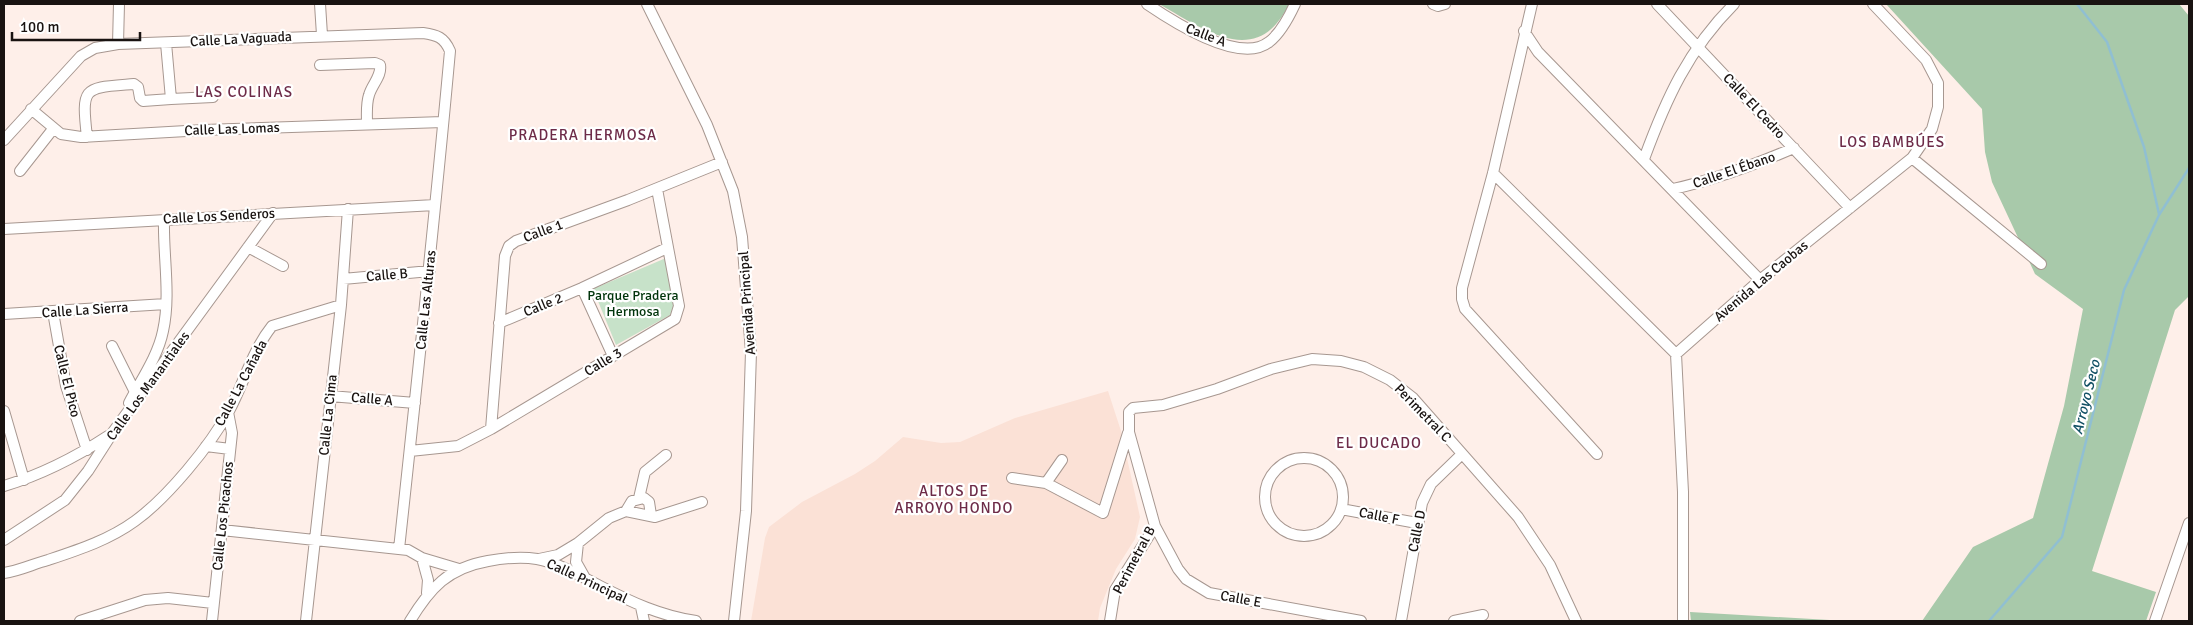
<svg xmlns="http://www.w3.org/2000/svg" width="2193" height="625" font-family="Signika,sans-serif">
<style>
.built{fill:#fbe1d6}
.green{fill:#c7e2c9}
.forest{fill:#a8c9aa}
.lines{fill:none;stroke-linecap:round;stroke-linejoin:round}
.stream{stroke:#90bfd2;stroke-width:2.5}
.minor-casing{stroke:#a79790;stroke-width:12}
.minor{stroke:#fff;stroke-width:10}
.labels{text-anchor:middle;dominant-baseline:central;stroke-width:4.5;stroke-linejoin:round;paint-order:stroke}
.street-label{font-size:14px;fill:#191311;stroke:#fff}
.park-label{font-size:14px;fill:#00340b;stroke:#fff}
.neighbourhood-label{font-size:15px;letter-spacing:1px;fill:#6d2b48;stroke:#fff}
.water-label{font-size:15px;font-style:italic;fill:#125165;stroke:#fff}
</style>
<rect width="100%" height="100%" fill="#feefe9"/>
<path class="built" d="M1108,391L1121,431L1140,517L1135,539L1116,569L1100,608L1098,621H751L765,538L769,527L802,502L855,474L875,461L903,437L941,443L960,442L1015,418Z"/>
<path class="green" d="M666,258L676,304L670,315L616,345L593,289Z"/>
<path class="forest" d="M1159,4H1289C1257,70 1205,30 1159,4Z
M1886,4H2179L2189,16V296L2175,310L2092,571L2156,592L2146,621H1922L1973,547L2033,518L2064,406L2083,309L2035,274L1992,182L1985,152L1982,109Z
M1690,612L1847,621H1691Z"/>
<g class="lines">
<path class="stream" d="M2077,4L2107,42L2144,147L2159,214
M1989,621L2062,537L2124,290L2159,215L2189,168"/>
<defs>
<path id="minor" d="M320,4L322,35
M647,4L707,125L733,191L742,237L751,352L746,511L734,621
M1147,4C1172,21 1240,65 1269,42C1281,33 1289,17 1295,4
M1433,4L1438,6L1445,4
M1532,4L1493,173L1462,288V299L1465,309L1597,454
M1657,4L1850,208
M1524,31L1538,52L1760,280
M118,44L119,4
M320,65L375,63L380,65C382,76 372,84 369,95C366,104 367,114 367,123
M171,99L213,97
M31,109L61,134L81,137L204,130L443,122
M87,137C81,85 84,88 134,84L138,87L140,98L143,101L171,99L166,43
M4,140L81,56L95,48L118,44L423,33C437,35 444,37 450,51C435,217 417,383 399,549
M1912,158L2041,264
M1644,159C1666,99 1688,50 1734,4
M20,171L53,129
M1493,173L1676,354
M1673,189C1715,180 1754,165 1794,148
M4,229L435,205
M248,247L283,266
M343,279L430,271
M582,288L613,356
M53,312L66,386L87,450
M4,314L166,304
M499,323L582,288L667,248
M112,346L135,392
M330,396L415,403
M129,403C141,380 158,356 163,331C171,295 163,256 164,220
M4,411L24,480
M491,429L505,256L509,246L516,241L628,200L722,162
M206,446L230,449
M410,451L458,446L491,429L675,319L679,306L657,189
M1265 497a39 39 0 1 1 78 0a39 39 0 1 1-78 0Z
M1012,478L1046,483L1103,513L1128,433
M1046,483L1062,460
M4,486C40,475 76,457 108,436
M639,498L645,472L666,455
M1341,509L1417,523
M626,511L632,501L644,498L649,502L651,515
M1155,526L1178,569L1186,579L1209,593L1361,621
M222,530L408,550L422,558L428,580L427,593
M4,540L65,500L88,471L113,432L273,213
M578,543L576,562L585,578
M422,558L459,569
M539,559L558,555L578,543L609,518L626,511L655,517L702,502
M4,573C19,571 33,564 48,560C78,550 109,540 135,521C167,498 210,446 229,411C244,383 252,351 272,326L341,305
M641,607L644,621
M80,621L145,600L168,598L213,603
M212,621L232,433L228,412
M306,621L341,305L348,209
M410,621C430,588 448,568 488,561C504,558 520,556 537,559C559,563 580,576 600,586C631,602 661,616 696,621
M1110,621L1115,590L1155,526L1129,432V412L1133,408L1163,405L1217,389L1271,369L1312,359L1341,361L1364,367L1390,380L1413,398L1518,517L1550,565L1576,621
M1401,621L1422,503L1431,484L1462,454
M1454,621L1483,615
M1683,621V492L1676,354L1760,280L1912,158L1932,129L1938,107V83L1926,60L1873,4
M2155,621L2189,523"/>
</defs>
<use href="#minor" class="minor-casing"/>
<use href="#minor" class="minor"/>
</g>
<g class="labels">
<g class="street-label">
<text transform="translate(1206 35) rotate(21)">Calle A</text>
<text transform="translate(241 39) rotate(-3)">Calle La Vaguada</text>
<text transform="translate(1754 106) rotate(47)">Calle El Cedro</text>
<text transform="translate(232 129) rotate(-2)">Calle Las Lomas</text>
<text transform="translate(1734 170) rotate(-19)">Calle El Ébano</text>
<text transform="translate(219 216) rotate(-3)">Calle Los Senderos</text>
<text transform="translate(543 231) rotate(-20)">Calle 1</text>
<text transform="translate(387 275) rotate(-5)">Calle B</text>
<text transform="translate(1761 281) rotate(-40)">Avenida Las Caobas</text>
<text transform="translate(426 300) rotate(-84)">Calle Las Alturas</text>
<text transform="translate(747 303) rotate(-94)">Avenida Principal</text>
<text transform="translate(543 305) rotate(-22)">Calle 2</text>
<text transform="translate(85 310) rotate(-4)">Calle La Sierra</text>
<text transform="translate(603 362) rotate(-31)">Calle 3</text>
<text transform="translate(67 381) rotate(76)">Calle El Pico</text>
<text transform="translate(241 383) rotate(-62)">Calle La Cañada</text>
<text transform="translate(148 386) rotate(-54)">Calle Los Manantiales</text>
<text transform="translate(372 399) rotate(5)">Calle A</text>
<text transform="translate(1423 413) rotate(46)">Perimetral C</text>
<text transform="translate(328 415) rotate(-84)">Calle La Cima</text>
<text transform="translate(223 516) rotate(-84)">Calle Los Picachos</text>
<text transform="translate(1379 516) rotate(11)">Calle F</text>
<text transform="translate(1417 531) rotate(-79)">Calle D</text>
<text transform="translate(1134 560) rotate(-62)">Perimetral B</text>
<text transform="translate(587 581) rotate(25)">Calle Principal</text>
<text transform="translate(1241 599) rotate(10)">Calle E</text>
</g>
<g class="park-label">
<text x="633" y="295">Parque Pradera<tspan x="633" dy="16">Hermosa</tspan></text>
</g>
<g class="neighbourhood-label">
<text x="244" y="92">LAS COLINAS</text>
<text x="583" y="135">PRADERA HERMOSA</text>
<text x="1892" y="142">LOS BAMBÚES</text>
<text x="1379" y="443">EL DUCADO</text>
<text x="954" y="491">ALTOS DE<tspan x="954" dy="17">ARROYO HONDO</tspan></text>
</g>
<g class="water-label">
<text transform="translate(2086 397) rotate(-76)">Arroyo Seco</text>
</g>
</g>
<rect width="2193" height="625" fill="none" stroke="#191311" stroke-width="10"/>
<path d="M12 32v8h128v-8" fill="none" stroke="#191311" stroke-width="2.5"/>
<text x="20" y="32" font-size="15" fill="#191311" stroke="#ffffff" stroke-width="4" paint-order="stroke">100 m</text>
</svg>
